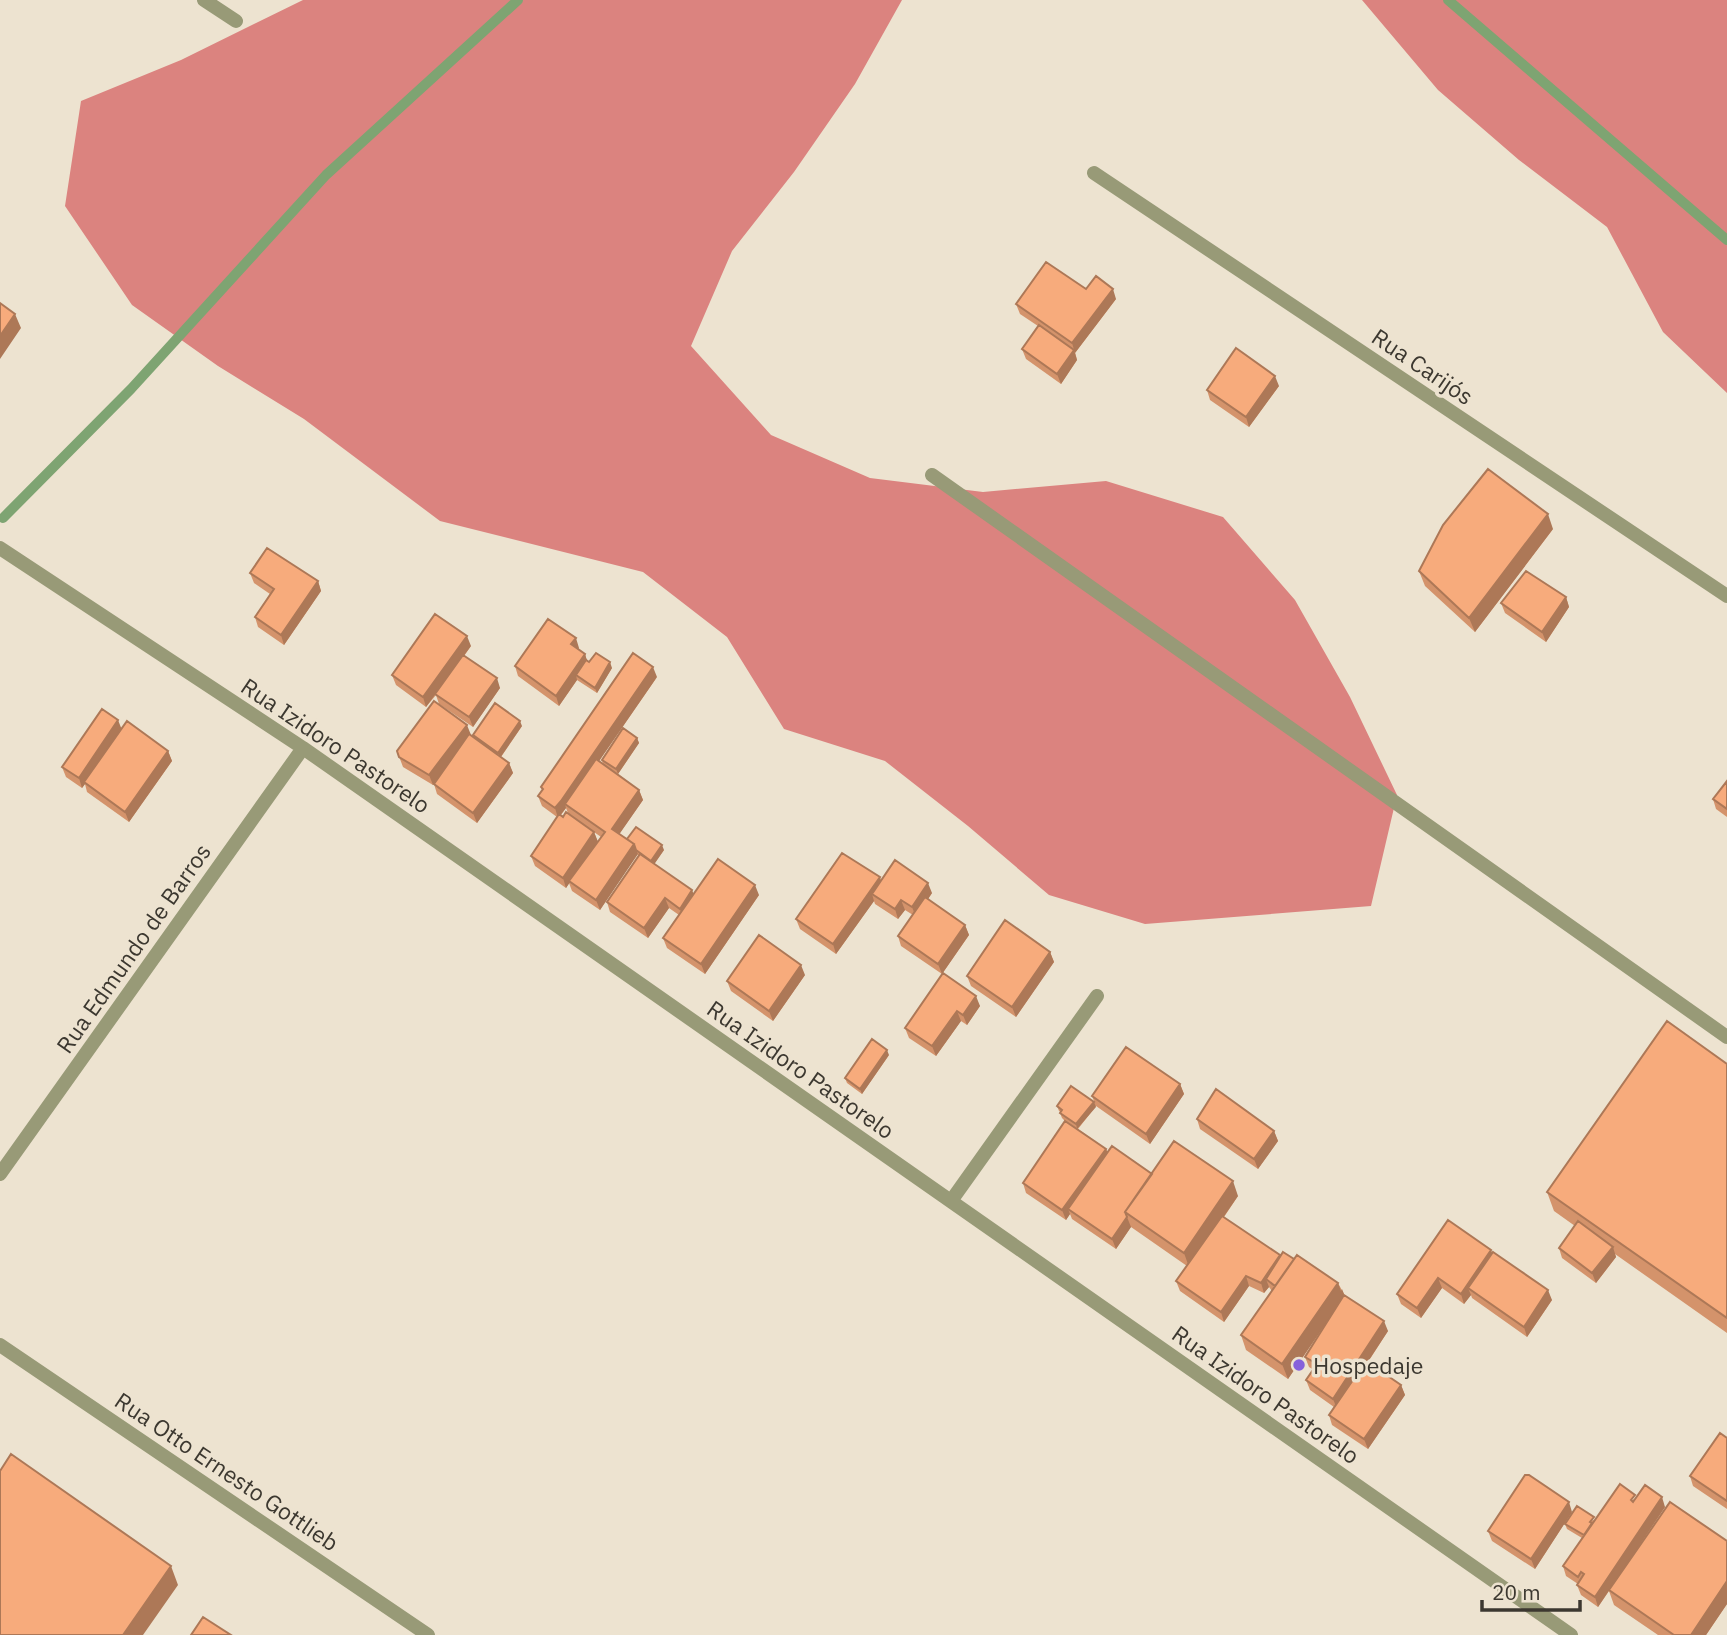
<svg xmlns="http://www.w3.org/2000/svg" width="1727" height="1635" font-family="'IBM Plex Sans',sans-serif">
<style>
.forest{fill:#db837f}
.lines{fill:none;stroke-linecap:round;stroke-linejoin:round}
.stream{stroke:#7ea472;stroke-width:10}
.street{stroke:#989a77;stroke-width:14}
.wall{fill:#d4936b;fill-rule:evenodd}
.shaded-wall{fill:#ad7857}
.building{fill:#f7ab7c;stroke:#ad7857;stroke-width:2}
.poi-dot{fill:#8660db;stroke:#ede3d0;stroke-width:2.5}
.labels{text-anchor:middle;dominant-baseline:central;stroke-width:7;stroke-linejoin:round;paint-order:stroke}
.street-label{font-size:23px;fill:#3c3830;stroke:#ede3d0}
.poi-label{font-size:23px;fill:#3c3830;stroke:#ede3d0;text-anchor:start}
</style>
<rect width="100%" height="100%" fill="#ede3d0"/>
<path class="forest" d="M303,0H902L855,84L794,172L732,251L691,346L771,435L870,478L983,492L1106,481L1223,517L1295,600L1350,697L1397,795L1371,906L1145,924L1049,895L968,826L885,761L784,729L727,637L643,572L440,521L304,419L218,366L132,305L65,206L81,101L181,60Z
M1362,0H1727V393L1663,332L1607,227L1519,160L1438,90Z"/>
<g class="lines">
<path class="stream" d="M1448,0L1727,240
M3,518L131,389L326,175L518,0"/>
<path class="street" d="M204,0L236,21
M1094,173L1727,596
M932,475L1727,1037
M0,548L303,748L1571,1635
M0,1174L303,748
M951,1201L1097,996
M0,1345L428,1635"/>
</g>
<path class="wall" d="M1086,289L1116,299L1075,353V352L1077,360L1061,384L1026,359L1022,349L1038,326L1020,314L1016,304Z
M1279,386L1249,427L1210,400L1207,390Z
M1553,529L1475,632L1425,586L1419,571Z
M250,573L318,581L321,591L284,645L258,627L255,617L270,594L254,583Z
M1566,597L1569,607L1546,642L1505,613L1501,603Z
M471,646L464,656L500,688L473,727L439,704L436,695L426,707L396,685L392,675Z
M579,648L578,649L585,654L587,661L589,662L612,668L597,693L577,680L559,706L518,676L515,666Z
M657,677L599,761L603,765L602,760L637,738L639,743L618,774L639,790L643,800L619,834L627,839L664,850L654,864L694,894L759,895L705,974L667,948L663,938L679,915L669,908L648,938L610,912L607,902L639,856L637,854L600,910L572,891L569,883L566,888L535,866L531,856L557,817L542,806L538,796L542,791L541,787ZM566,808L568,813L563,817L561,815ZM594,832L601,837L598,842Z
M522,726L501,757L509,763L513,773L477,823L437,794L434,784L433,785L403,767L397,751L470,735L474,738L473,735Z
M122,729L168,751L172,761L129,822L87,792L85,784L82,788L66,777L62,767Z
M1727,781V817L1716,809L1713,799Z
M881,880L932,893L928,899L965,925L969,935L942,974L901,946L898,936L913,915L905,910L898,919L875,904L874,901L836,954L800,929L796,919Z
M1050,952L1054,962L1016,1017L971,986L967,976Z
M943,973L980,1006L967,1025L961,1021L936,1056L909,1038L905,1028Z
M805,975L773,1021L731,991L727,981Z
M889,1055L862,1094L847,1083L845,1078Z
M1727,1064V1333L1615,1254L1616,1257L1596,1283L1562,1258L1559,1248L1575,1226L1554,1211L1547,1192Z
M1180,1084L1184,1094L1150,1144L1096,1106L1078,1129L1106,1149L1108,1153L1152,1174L1238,1196L1224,1217L1280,1256L1294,1259L1338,1283L1344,1294L1343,1296L1388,1331L1368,1362L1401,1385L1405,1395L1368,1449L1332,1425L1329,1415L1334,1407L1310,1390L1306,1380L1314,1370L1309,1367L1305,1357L1326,1323L1288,1379L1246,1350L1241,1335L1272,1291L1269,1287L1264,1293L1249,1286L1224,1322L1180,1291L1176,1281L1187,1266L1131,1227L1116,1249L1072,1219L1070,1214L1066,1220L1026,1193L1023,1183L1065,1121L1062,1118L1060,1113L1061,1112L1059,1111L1057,1106L1094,1101L1092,1096Z
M1197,1119L1274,1131L1278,1141L1258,1169L1200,1129Z
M1492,1253L1552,1300L1527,1337L1472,1298L1471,1295L1464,1304L1442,1288L1421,1318L1401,1304L1397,1294Z
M1727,1438V1509L1693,1486L1690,1476Z
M1636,1498L1665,1507L1631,1558L1727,1541V1604L1706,1635H1658L1614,1605L1609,1591L1598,1607L1581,1595L1577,1585L1578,1584L1566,1576L1563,1566L1582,1538L1567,1529L1565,1524L1595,1520Z
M1572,1512L1535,1569L1492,1541L1488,1531Z"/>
<path class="shaded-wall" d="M1113,289L1116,299L1075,353L1072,343Z
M15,314L21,328L0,359V336Z
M1074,350L1077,360L1061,384L1057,374Z
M1275,376L1279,386L1249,427L1246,417Z
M1548,514L1553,529L1475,632L1469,618Z
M318,581L321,591L284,645L281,635Z
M1566,597L1569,607L1546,642L1542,632Z
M467,636L471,646L426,707L423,697Z
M576,638L579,648L575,654L571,644Z
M585,654L588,664L576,675L577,680L559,706L556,696Z
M610,662L612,668L597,693L595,688Z
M653,667L657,677L568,806L565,804L566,808L558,818L555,808Z
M497,678L500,688L473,727L469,717Z
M118,720L122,730L84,782L85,784L82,788L79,778Z
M520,721L522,726L500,758L498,753Z
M467,725L471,735L433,785L429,775Z
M637,738L639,743L618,774L616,769Z
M168,751L172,761L129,822L125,812Z
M509,763L513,773L477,823L473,813Z
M639,790L643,800L616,839L612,829Z
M594,832L598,842L566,888L563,878Z
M634,844L638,854L600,910L596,900Z
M662,845L664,850L653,866L651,861Z
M880,877L883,887L872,894L874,901L836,954L833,944Z
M928,883L932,893L916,917L912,907Z
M755,885L759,895L705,974L701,964Z
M692,890L696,900L684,919L680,909Z
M665,898L669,908L648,938L644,928Z
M901,900L905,910L898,919L895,909Z
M965,925L969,935L942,974L938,964Z
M1050,952L1054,962L1016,1017L1012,1007Z
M801,965L805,975L773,1021L769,1011Z
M976,996L980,1006L967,1025L963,1015Z
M957,1011L961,1021L936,1056L932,1046Z
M887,1050L889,1055L862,1094L860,1089Z
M1180,1084L1184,1094L1150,1144L1146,1134Z
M1094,1102L1096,1107L1077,1129L1076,1124Z
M1274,1131L1278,1141L1258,1169L1254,1159Z
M1106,1149L1110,1159L1068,1209L1070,1214L1066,1220L1062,1210Z
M1233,1181L1238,1196L1189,1267L1184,1253Z
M1127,1217L1131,1227L1116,1249L1112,1239Z
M1613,1247L1616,1257L1596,1283L1592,1273Z
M1491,1250L1495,1260L1468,1288L1471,1295L1464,1304L1461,1294Z
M1280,1255L1284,1265L1266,1279L1269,1287L1264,1293L1261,1283Z
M1246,1276L1249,1286L1224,1322L1221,1312Z
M1438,1278L1442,1288L1421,1318L1417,1308Z
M1338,1283L1341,1291L1342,1289L1344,1294L1343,1296V1298L1288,1379L1282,1364Z
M1548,1290L1552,1300L1527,1337L1524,1327Z
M1384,1321L1388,1331L1337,1409L1333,1399Z
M1401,1385L1405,1395L1368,1449L1364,1439Z
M1662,1497L1665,1507L1598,1607L1595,1597Z
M1569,1502L1572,1512L1535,1569L1531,1559Z
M171,1566L178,1585L143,1635H123Z
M1727,1581V1604L1706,1635H1691Z"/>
<path class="building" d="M1046,262L1086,289L1096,276L1113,289L1072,343L1016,304Z
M0,303L15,314L0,336Z
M1039,325L1074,350L1057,374L1022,349Z
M1236,348L1275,376L1246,417L1207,390Z
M1488,469L1548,514L1469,618L1419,571L1443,525Z
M267,548L318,581L281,635L255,617L274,589L250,573Z
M1526,571L1566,597L1542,632L1501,603Z
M435,614L467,636L423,697L392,675Z
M548,619L576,638L571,644L585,654L556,696L515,666Z
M596,653L610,662L595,688L576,675L586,660L589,662Z
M633,653L653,667L561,801L555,808L538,796L543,789L541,787Z
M463,655L497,678L469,717L435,694Z
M434,701L467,725L429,775L399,757L397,751Z
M495,703L520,721L498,753L473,735Z
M102,709L118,720L79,778L62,767Z
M127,721L168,751L125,812L84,782Z
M623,728L637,738L616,769L602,760Z
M469,734L509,763L473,813L434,784Z
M596,759L639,790L612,829L634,844L596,900L569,881L605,832L565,804Z
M1727,781V809L1713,799Z
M566,812L594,832L563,878L531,856L559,814L563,817Z
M636,827L662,845L651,861L636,850L634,844L627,839Z
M842,853L880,877L833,944L796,919Z
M640,854L692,890L680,909L665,898L644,928L607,902Z
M718,859L755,885L701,964L663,938Z
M895,860L928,883L912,907L901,900L895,909L872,894Z
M925,897L965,925L938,964L898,936Z
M1005,920L1050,952L1012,1007L967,976Z
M759,935L801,965L769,1011L727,981Z
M943,973L976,996L963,1015L957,1011L932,1046L905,1028Z
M1667,1021L1727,1064V1318L1547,1192Z
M872,1039L887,1050L860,1089L845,1078Z
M1126,1047L1180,1084L1146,1134L1092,1096Z
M1071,1086L1094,1102L1076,1124L1060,1113L1062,1110L1057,1106Z
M1216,1089L1274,1131L1254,1159L1197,1119Z
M1065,1121L1106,1149L1062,1210L1023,1183Z
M1174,1141L1233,1181L1184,1253L1125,1212Z
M1112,1146L1152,1174L1125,1212L1127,1217L1112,1239L1068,1209Z
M1222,1216L1280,1255L1261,1283L1246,1276L1221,1312L1176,1281Z
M1448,1220L1491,1250L1461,1294L1438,1278L1417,1308L1397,1294Z
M1578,1221L1613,1247L1592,1273L1559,1248Z
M1283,1252L1294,1259L1275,1286L1266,1279Z
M1493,1252L1548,1290L1524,1327L1468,1288Z
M1297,1255L1338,1283L1282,1364L1241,1335Z
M1344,1295L1384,1321L1333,1399L1306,1380L1317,1364L1305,1357Z
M1366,1361L1401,1385L1364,1439L1329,1415Z
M1720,1433L1727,1438V1501L1690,1476Z
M11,1454L171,1566L123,1635H0V1471Z
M1525,1475H1529L1569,1502L1531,1559L1488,1531Z
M1620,1484L1635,1495L1631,1500L1633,1502L1645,1485L1662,1497L1595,1597L1577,1585L1584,1574L1581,1572L1578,1577L1563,1566Z
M1670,1502L1727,1541V1581L1691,1635H1674L1609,1590Z
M1577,1506L1594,1517L1590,1522L1592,1523L1584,1535L1565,1524Z
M203,1617L231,1635H191Z"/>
<circle class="poi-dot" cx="1299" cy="1365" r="7"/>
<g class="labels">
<g class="street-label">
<text transform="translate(1423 366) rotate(34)">Rua Carijós</text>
<text transform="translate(336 745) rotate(34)">Rua Izidoro Pastorelo</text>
<text transform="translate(133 948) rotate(-55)">Rua Edmundo de Barros</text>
<text transform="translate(801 1069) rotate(35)">Rua Izidoro Pastorelo</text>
<text transform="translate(1266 1394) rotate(35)">Rua Izidoro Pastorelo</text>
<text transform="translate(227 1471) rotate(34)">Rua Otto Ernesto Gottlieb</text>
</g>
<g class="poi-label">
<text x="1313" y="1365">Hospedaje</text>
</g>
</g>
<path d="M1482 1600v10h98v-10" fill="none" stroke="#3c3830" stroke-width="3.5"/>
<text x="1492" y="1600" font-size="21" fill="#3c3830" stroke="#ede3d0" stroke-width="5" paint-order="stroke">20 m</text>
</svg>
